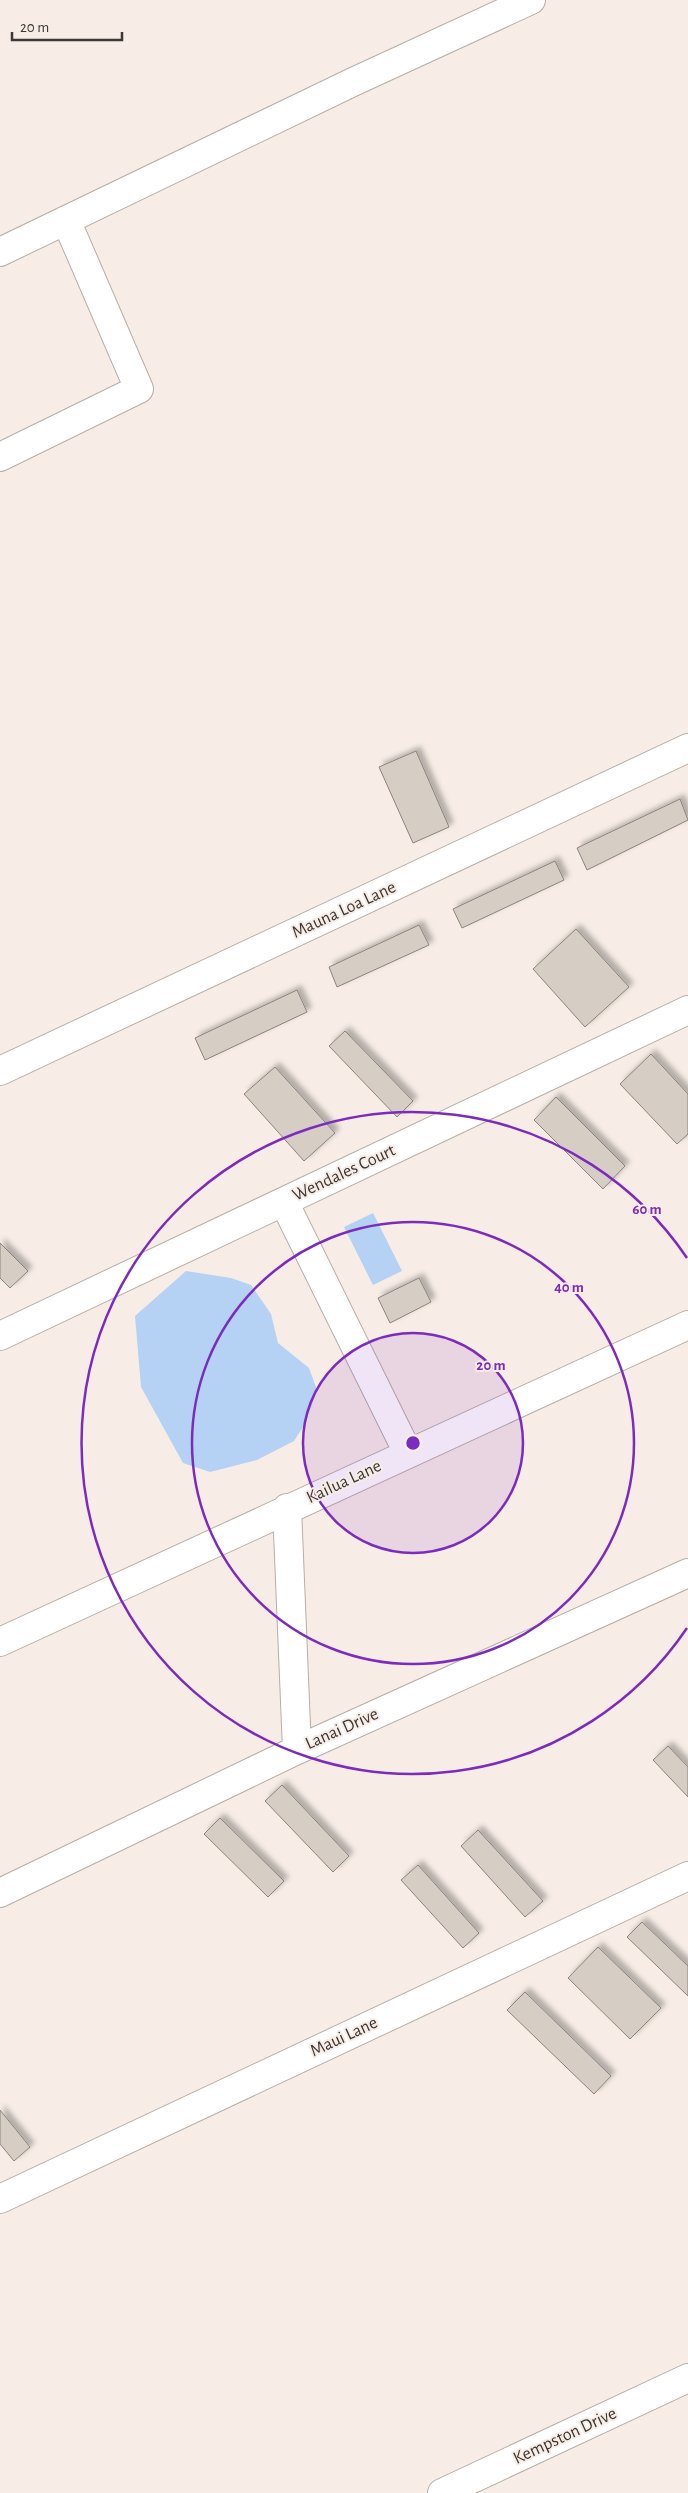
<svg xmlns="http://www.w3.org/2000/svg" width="688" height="2493" font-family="'Alegreya Sans',sans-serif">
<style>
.water{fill:#b5d1f3}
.building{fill:#d6cdc5;stroke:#8b837c;filter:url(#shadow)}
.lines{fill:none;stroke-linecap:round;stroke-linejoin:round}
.minor-casing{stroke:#b7aea7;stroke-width:30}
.minor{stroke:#fff;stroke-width:28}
.ring{fill:none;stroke:#7b2cbf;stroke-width:2.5}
.labels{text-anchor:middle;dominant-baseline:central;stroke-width:4;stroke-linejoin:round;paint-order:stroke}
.street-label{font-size:18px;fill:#3b3734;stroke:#f7ede6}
.centre{fill:#7b2cbf;stroke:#f7ede6;stroke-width:2.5}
.ring-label{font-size:15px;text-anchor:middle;font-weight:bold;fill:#7b2cbf;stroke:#f7ede6;stroke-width:4;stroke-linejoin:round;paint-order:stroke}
</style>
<defs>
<filter id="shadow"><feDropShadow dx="4.5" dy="-4.5" stdDeviation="2.5" flood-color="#0004"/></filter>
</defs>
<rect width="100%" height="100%" fill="#f7ede6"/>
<path class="water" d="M373,1213L402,1271L373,1285L344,1227Z
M186,1271L231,1278L251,1285L271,1314L278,1343L309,1368L317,1390L305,1424L294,1441L257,1460L210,1472L183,1463L141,1387L135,1316Z"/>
<path class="building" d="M416,751L449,827L413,843L379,767Z
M680,799L688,820L587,870L577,848Z
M555,861L564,880L462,928L453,909Z
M419,925L429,945L337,987L329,967Z
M576,929L629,987L585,1027L533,969Z
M297,990L307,1012L205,1060L195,1038Z
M345,1031L413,1101L397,1117L329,1046Z
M651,1054L688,1094V1134L677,1144L620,1084Z
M275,1067L335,1133L304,1161L244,1094Z
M556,1097L625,1166L603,1189L534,1120Z
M0,1243L28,1271L10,1288L0,1278Z
M419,1278L431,1302L390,1323L378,1298Z
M668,1746L688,1767V1797L653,1760Z
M282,1785L349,1856L333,1872L265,1801Z
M220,1818L284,1881L268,1897L204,1834Z
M478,1830L543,1901L525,1917L461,1846Z
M418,1865L479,1933L463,1948L401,1880Z
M642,1922L688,1966V1996L627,1937Z
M598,1947L661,2008L630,2039L568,1978Z
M525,1992L611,2076L594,2094L507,2010Z
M0,2110L30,2147L14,2161L0,2144Z"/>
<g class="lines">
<defs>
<path id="minor" d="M0,252L353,82L531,0
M0,457L139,389L66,220
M0,1071L688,748
M284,1202L408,1453
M0,1336L688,1010
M287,1508L297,1750
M0,1642L688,1325
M0,1893L297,1750L688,1573
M0,2199L688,1876
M442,2493L688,2378"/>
</defs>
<use href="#minor" class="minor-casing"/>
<use href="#minor" class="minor"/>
</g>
<circle cx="413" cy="1443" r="110" fill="#7b2cbf" fill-opacity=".12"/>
<g class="ring">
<circle cx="413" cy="1443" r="110"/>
<circle cx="413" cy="1443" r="221"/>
<path d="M687 1628A331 331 0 1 1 687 1258"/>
</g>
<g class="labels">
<g class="street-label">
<text transform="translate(344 910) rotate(-25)">Mauna Loa Lane</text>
<text transform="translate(344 1173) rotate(-25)">Wendales Court</text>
<text transform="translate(344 1482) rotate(-25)">Kailua Lane</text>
<text transform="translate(342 1729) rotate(-24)">Lanai Drive</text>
<text transform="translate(344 2037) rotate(-25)">Maui Lane</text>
<text transform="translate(565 2436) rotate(-25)">Kempston Drive</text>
</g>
</g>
<circle cx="413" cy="1443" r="8" class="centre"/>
<g class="ring-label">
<text x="647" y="1214">60 m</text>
<text x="569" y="1292">40 m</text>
<text x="491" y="1370">20 m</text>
</g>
<path d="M12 32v8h110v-8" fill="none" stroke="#3b3734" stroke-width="2.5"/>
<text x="20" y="32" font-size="15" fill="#3b3734" stroke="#f7ede6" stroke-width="4" paint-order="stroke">20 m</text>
</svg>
